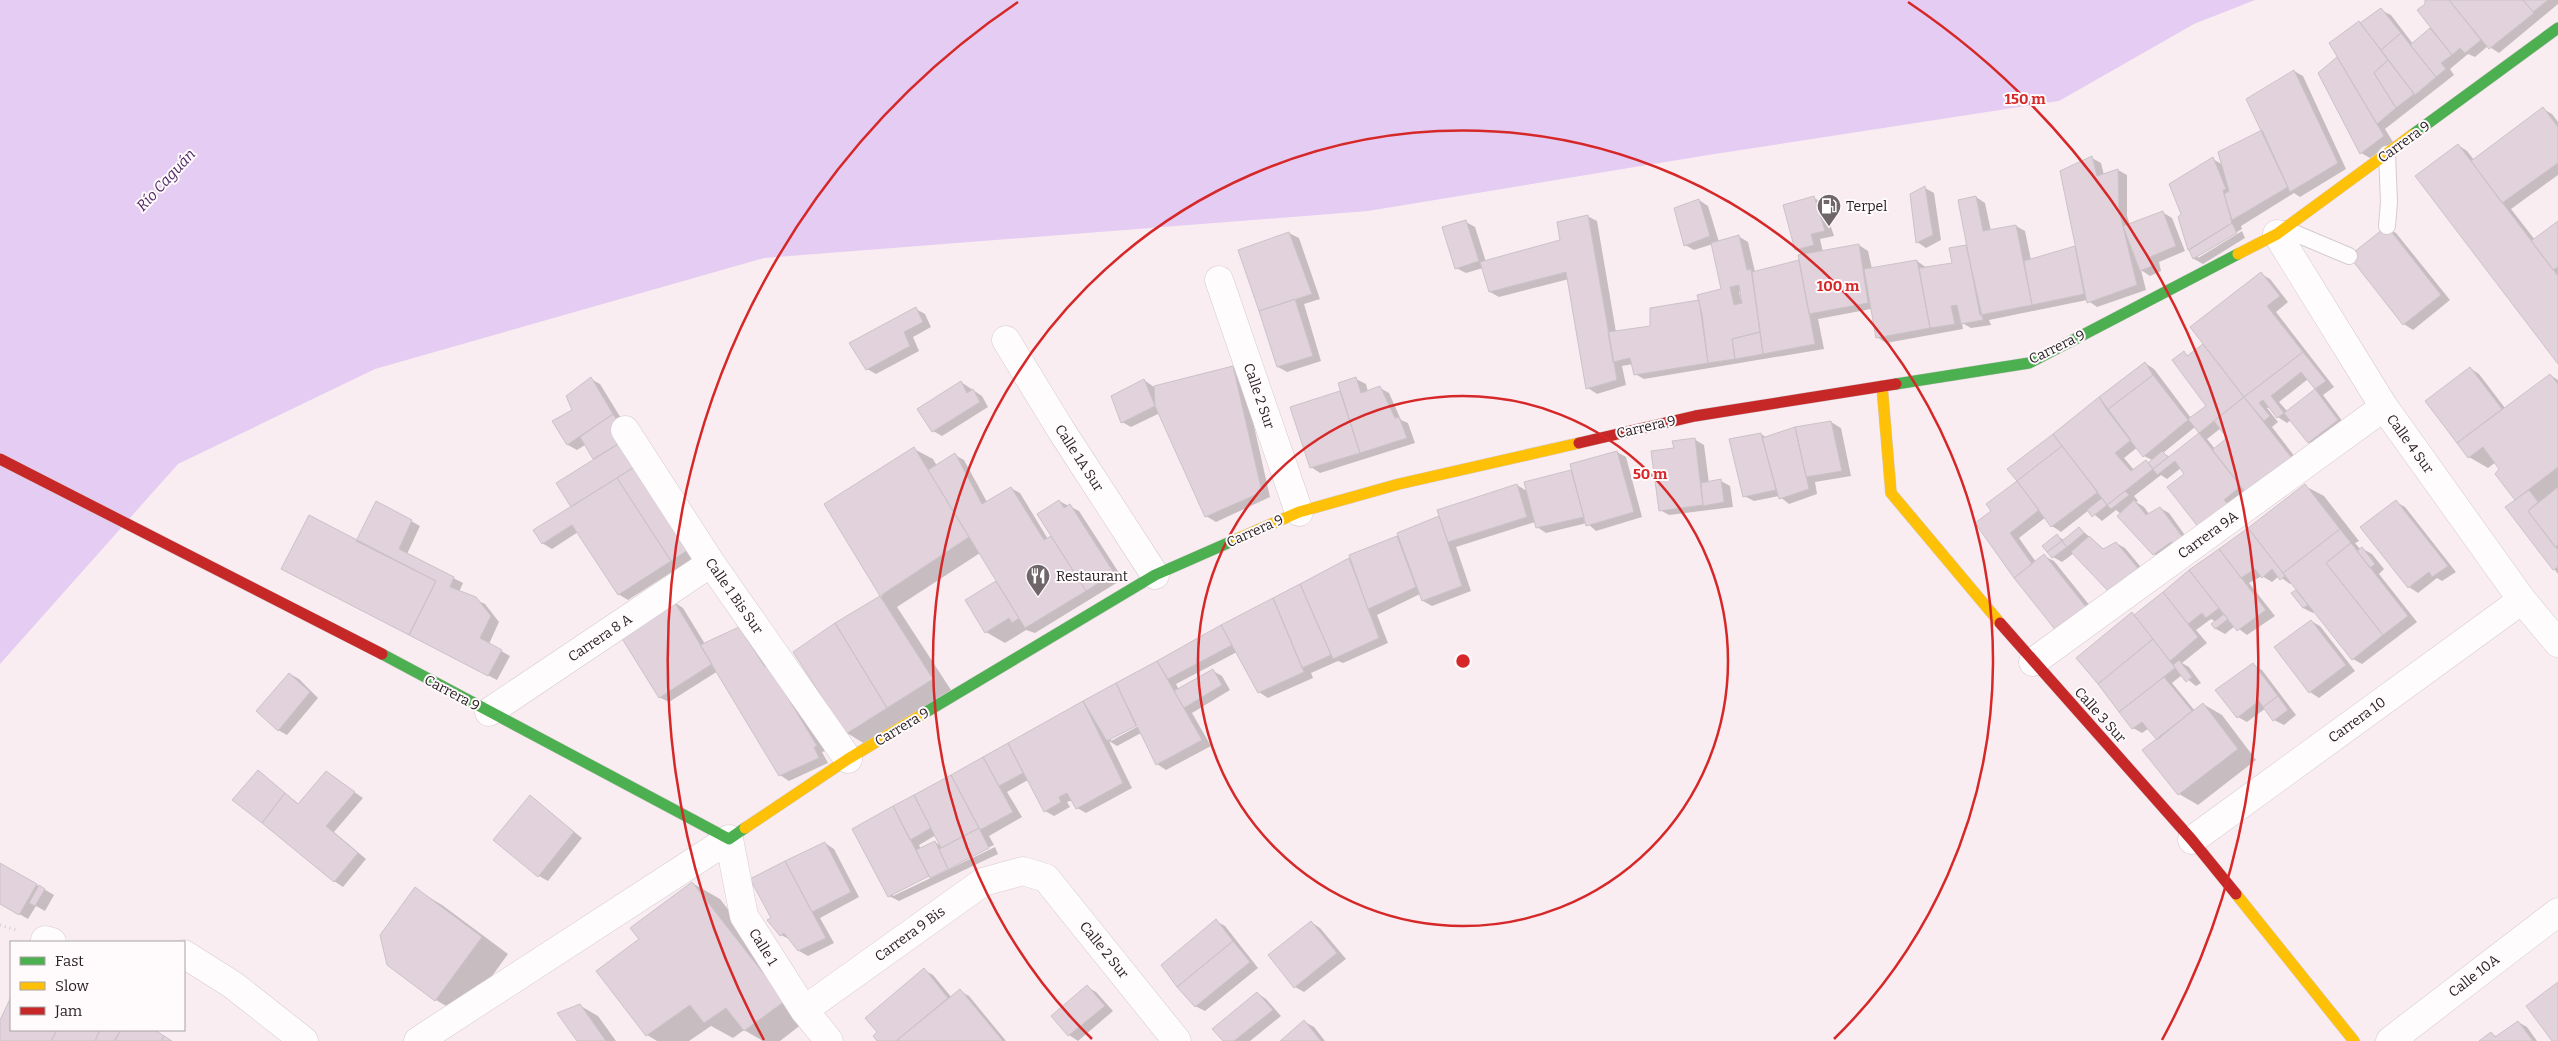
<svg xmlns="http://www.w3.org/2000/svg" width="2558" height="1041" font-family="Bitter,serif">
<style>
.water{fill:#e5ccf2}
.shadow{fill:#0003;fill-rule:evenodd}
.building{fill:#e1d2dc;stroke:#cbc3c7;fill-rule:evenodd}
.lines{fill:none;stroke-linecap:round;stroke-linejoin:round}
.lane-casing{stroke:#d5cbcf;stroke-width:18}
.street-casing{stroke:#d5cbcf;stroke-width:29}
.fast-casing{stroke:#d5cbcf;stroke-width:12}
.slow-casing{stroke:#d5cbcf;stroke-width:12}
.jam-casing{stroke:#d5cbcf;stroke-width:12}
.path{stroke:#d2cfd0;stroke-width:3;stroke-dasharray:1 4;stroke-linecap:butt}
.lane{stroke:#fefcfd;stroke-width:16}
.street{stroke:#fefcfd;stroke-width:28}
.fast{stroke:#4caf50;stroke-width:11}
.slow{stroke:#ffc107;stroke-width:11}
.jam{stroke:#c62828;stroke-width:11}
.ring{fill:none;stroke:#d62828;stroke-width:2.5}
.labels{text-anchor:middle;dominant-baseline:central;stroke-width:4;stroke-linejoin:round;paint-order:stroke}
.street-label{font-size:14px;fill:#251d20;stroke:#fffafc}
.poi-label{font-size:14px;fill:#251d20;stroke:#fffafc;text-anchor:start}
.water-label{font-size:15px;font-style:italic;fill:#4e2765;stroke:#fffafc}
.centre{fill:#d62828;stroke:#fffafc;stroke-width:2.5}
.ring-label{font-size:15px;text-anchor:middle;font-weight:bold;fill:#d62828;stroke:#fffafc;stroke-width:4;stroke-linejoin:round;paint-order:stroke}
</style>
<rect width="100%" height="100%" fill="#f9edf1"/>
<path class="water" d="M0,0H2255L2194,24L2059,101L1708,155L1368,211L764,258L375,369L178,464L0,664Z"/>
<path class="shadow" d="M2427,0H2558V4L2499,53L2488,46L2475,57L2468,54L2450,69L2454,75L2385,129L2393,142L2370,158L2361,153L2319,73L2339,57L2381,10L2391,15L2413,44L2432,28Z
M2294,71L2303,76L2346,169L2300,197L2294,193L2241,226L2242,229L2198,255V258L2242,231L2245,238L2203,264L2194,259L2180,217L2213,159L2223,165L2264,131Z
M2543,109L2552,114L2558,122V175L2511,209L2535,240L2558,223V362L2458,145L2467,151L2474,160Z
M2092,158L2101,163L2104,175L2118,170L2127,175V216L2130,225L2162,212L2172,218L2185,251L2159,262L2161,271L2150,276L2141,270L2146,290L2097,307L2087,300L1989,320L1991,325L1971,328L1962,323L1963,329L1886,343L1877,337L1871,309L1818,319L1824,349L1644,379L1635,374L1633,364L1622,366L1626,385L1597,394L1588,388L1569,279L1499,297L1490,292L1483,268L1466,273L1456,268L1466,222L1475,227L1486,262L1562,241L1587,216L1597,221L1616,332L1652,327L1722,290L1713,244L1694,250L1685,245L1699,200L1708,206L1719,242L1738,236L1748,242L1755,272L1800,261L1805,255L1796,250L1814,198L1823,203L1834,236L1820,239L1823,252L1859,245L1868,251L1872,269L1917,261L1927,268L1953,264L1951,249L1968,246L1976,197L1985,203L1991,231L2016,226L2025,231L2031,260L2076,247ZM1741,291L1743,300H1741L1739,292Z
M1925,188L1934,193L1941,240L1926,248L1917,242Z
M2387,228L2396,233L2450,300L2413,330L2404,324L2350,256Z
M1289,233L1299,238L1320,299L1304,304L1321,361L1287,372L1278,367Z
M2261,274L2270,279L2288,302L2276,312L2334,387L2323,395L2346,426L2319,448L2309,442L2291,420L2287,423L2278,417L2270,407L2267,408L2278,422L2272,427L2299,462L2237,510L2186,474L2181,468L2167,479L2161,475L2134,496L2138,501L2136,502L2144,507L2149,514L2160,508L2169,513L2192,545L2163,559L2154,554L2121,514L2116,510L2102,521L2089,510L2061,532L2052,526L2046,517L2019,538L2036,562L2044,556L2054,561L2099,617L2067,636L1992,511L2018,482L2009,469L2145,363L2154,369L2191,418L2208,406L2184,353L2189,356L2205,344ZM2308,379L2316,390L2288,412L2279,402ZM2195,427L2200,434L2170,457L2163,453ZM2221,428L2229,438L2215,449L2207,439ZM2138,447L2144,456L2152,460L2149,463L2146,461L2134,470L2124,458Z
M916,309L925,314L931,327L913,337L919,351L876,374L867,369Z
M1232,367L1242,373L1270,497L1216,522L1206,516L1160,413L1131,427L1122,422L1144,380L1154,387Z
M2470,368L2479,374L2505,408L2550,375L2558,380V574L2507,507L2517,500L2496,462L2488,468L2469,457L2427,401Z
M591,379L600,384L703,552L628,600L618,594L578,532L552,549L542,543L573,508L595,459L585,445L577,450L568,445L554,422L574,410Z
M1356,379L1366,384L1368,392L1380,388L1389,393L1401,420L1408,423L1415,443L1320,473L1311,467L1291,408L1342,391Z
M961,382L982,396L988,407L942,436L933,431Z
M1831,422L1841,428L1851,476L1815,482L1817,494L1789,504L1779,496L1754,501L1744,496L1761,434L1767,438Z
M1694,439L1704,445L1709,483L1721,481L1730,486L1733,507L1669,515L1660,510L1675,450Z
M914,449L933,459L937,466L955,455L964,460L987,502L1011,488L1020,493L1048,539L1054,536L1059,501L1079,511L1123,579L1035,633L1026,630L1005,643L986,632L996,583L999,584L980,553L897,607L951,690L865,744L847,733L795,652L882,596Z
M1617,452L1626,457L1642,517L1596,531L1587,523L1546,533L1537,527L1535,522L1456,547L1471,591L1432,606L1423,601L1420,594L1377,615L1388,643L1343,663L1338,661L1311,673L1313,678L1268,698L1259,692L1237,652L1176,684L1179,690L1213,671L1222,676L1230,690L1192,713L1211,746L1166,770L1157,764L1141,733L1117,746L1109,741L1132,788L1086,813L1077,808L1073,800L1067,802L1070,807L1054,816L1045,811L1028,780L1007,792L1022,817L989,836L994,845L893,893V896L995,847L998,854L899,901L889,896L854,830L1222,626L1350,559V556L1517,485L1527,491L1525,483L1572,471ZM1141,721L1142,724L1111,741V738ZM936,835L941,846L935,842L921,849L919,845Z
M2305,486L2324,496L2359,541L2355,543L2361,550L2363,549L2372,554L2384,569L2379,574L2417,622L2362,664L2353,659L2315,611L2313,613L2303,608L2292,594L2298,590L2292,583L2290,584L2279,576L2272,582L2262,576L2249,583L2275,616L2247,635L2235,626L2225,634L2216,629L2213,624L2216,622L2211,619L2196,630L2207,643L2182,663L2189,667L2201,683L2196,686L2182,675L2172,683L2195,711L2203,704L2222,715L2256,760L2198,805L2179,794L2158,739L2149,728L2142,733L2133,728L2078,658L2132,614L2136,616L2190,571Z
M2396,502L2405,507L2456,572L2442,581L2437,578L2418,593L2409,587Z
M411,521L420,526L407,554L463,583L459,592L485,604L499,622L489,644L510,656L497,680L292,574L357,540Z
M2079,528L2105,550L2116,543L2125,548L2149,577L2118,596L2074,553L2062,562L2053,557L2057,536L2064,540Z
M674,602L683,608L705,644L739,628L749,634L777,672L825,751L822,752L828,763L789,781L780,775L718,671L669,702L659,697Z
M2311,621L2320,626L2355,671L2319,698L2310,692L2276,647Z
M2253,665L2262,670L2296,715L2284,725L2274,720L2266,708L2247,722L2238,717Z
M290,674L299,679L318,698L287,735L278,730Z
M258,771L300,805L327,773L363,798L334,832L366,859L343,887L334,881Z
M530,797L582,838L548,881L539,876Z
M825,843L834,849L859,897L820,918L834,943L808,956L799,951L791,940L781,935L769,920L773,918Z
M1,864L54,895L45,911L36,906L28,919L0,903Z
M692,883L720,899L811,1017L780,1041H763L744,1030L733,1038L711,1026L689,1041H657L647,1035L641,940Z
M415,889L442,905L508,954L463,1016L436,1000L388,964Z
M1216,921L1225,926L1258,968L1205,1011L1195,1006Z
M1311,922L1320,928L1346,959L1304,992L1295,987Z
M924,970L933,975L952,998L960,991L969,996L1006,1041H879Z
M1087,987L1096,992L1113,1011L1078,1041L1069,1035L1053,1016Z
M1257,993L1266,999L1281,1016L1250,1041H1224Z
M11,1000V1030H150L168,1041H0V1023Z
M579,1005L598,1016L616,1041H579Z
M1305,1022L1314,1027L1325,1041H1282Z
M2518,1022L2527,1027L2537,1041H2481L2491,1034L2498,1037Z"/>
<path class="building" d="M2425,0H2449L2481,40L2465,53L2460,48L2452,55L2417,10L2425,4Z
M2449,0H2523L2534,13L2489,49Z
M2523,0H2548L2533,12Z
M2381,8L2401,33L2381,50L2360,23Z
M2359,21L2388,60L2374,73L2396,108L2377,124L2329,43Z
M2430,28L2452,55L2441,63L2446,69L2436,77L2410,45Z
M2401,33L2436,77L2415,95L2381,50Z
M2337,57L2384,136L2360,154L2318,73Z
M2388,60L2414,94L2396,108L2374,73Z
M2294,70L2338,163L2290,192L2246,99Z
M2543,107L2558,127V163L2502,203L2471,161Z
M2262,130L2288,187L2232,220L2224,194L2229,191L2218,152Z
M2458,144L2558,276V364L2415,176Z
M2092,156L2097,176L2118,169L2119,210L2137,285L2087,303L2060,171Z
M2213,157L2226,189L2223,190L2232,223L2188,250L2178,217L2181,214L2169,184Z
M1925,186L1933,235L1916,243L1910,194Z
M1814,196L1825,231L1811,234L1814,245L1795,250L1783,205Z
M1976,196L1983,231L2016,225L2032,305L1980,315L1958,200Z
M1699,199L1710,236L1684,246L1674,208Z
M2163,211L2176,246L2150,257L2152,266L2140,271L2123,226Z
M1588,215L1617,380L1586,389L1566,272L1489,292L1480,262L1560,240L1557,222Z
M1466,220L1479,261L1455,269L1442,227Z
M2558,221V267L2553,270L2531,241Z
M2232,223L2237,233L2193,259L2189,250Z
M2387,226L2441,295L2403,325L2349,256Z
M1289,232L1312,294L1259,311L1238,250Z
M1739,235L1747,270L1751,269L1760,332L1732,339L1735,359L1708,363L1702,314L1697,295L1721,289L1711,243ZM1739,285L1742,303L1734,305L1730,287Z
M1859,244L1868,303L1809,314L1798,255Z
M1966,245L1983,320L1961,324L1957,305L1951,306L1955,324L1930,328L1919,268L1952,263L1949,248Z
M2075,246L2084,294L2032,305L2024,261Z
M1799,260L1815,344L1763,354L1752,272Z
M1917,260L1930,328L1876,338L1864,269Z
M2261,272L2280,296L2267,306L2303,352L2244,397L2190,327Z
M1295,299L1313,356L1277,367L1259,311Z
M1699,300L1708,363L1634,375L1630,358L1613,362L1608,332L1650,326V308Z
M916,307L923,322L904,332L910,346L866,370L849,343Z
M1760,332L1763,354L1735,359L1732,339Z
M2203,344L2244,397L2199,433L2188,419L2206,406L2172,360L2184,351L2187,356Z
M2303,352L2326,381L2315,389L2301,372L2271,396L2284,413L2277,418L2263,400L2259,403L2270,416L2264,421L2244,397Z
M2145,362L2153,375L2107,410L2099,397Z
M1233,366L1262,492L1205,517L1155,406L1154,386Z
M2470,367L2502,409L2457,443L2425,401Z
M2550,374L2558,384V467L2515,500L2495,474L2499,469L2483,447L2468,458L2457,443Z
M2153,375L2188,420L2143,457L2107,410Z
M591,377L613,414L567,445L552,421L572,410L566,396Z
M1356,377L1361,393L1380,386L1395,418L1399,417L1407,438L1360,453L1338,383Z
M1144,379L1155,406L1121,423L1111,396Z
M961,381L967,393L973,389L980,402L932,432L917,409Z
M2315,389L2338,420L2308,443L2284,413Z
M1340,391L1360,453L1310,468L1290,407Z
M2099,397L2131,440L2115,453L2131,471L2146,460L2153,469L2107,505L2053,434Z
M2244,397L2291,457L2245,492L2212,450L2227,438L2214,421Z
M613,414L628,438L593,459L580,437Z
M1831,421L1842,471L1806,477L1795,427Z
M1795,427L1809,489L1779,499L1762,438Z
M1761,433L1776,490L1743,497L1729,439Z
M2199,433L2241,486L2224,500L2229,505L2199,528L2167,487L2184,474L2175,461L2157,475L2153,469Z
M2053,434L2062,446L2017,481L2007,469Z
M628,438L642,462L571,507L556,483Z
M1695,438L1703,505L1659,511L1651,451L1674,448L1672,441Z
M2062,446L2098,492L2051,527L2017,481Z
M914,447L969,537L880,596L824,504Z
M1617,451L1634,512L1586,526L1570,464Z
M2162,451L2168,457L2153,469L2148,463Z
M955,453L982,504L1011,487L1044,540L1051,536L1086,591L1025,628L928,470Z
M642,462L694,546L671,561L617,478Z
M1571,470L1584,517L1536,528L1524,482Z
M617,478L671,561L618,595L572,525L542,544L533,530Z
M1721,479L1724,502L1703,506L1701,483Z
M2017,481L2039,510L2010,533L2032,564L2014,578L1975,523L1991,511L1986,504Z
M1517,484L1527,517L1448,542L1437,510Z
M2305,484L2340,529L2283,573L2248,528Z
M2558,487V545L2555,547L2528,511Z
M2529,490L2538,502L2528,511L2558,550V567L2553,570L2505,507Z
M2125,491L2129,495L2111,509L2107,505Z
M2102,498L2107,505L2092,517L2087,510Z
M1059,500L1064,508L1070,504L1114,573L1086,591L1037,514Z
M2134,500L2146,515L2160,507L2184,539L2174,546L2171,542L2153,555L2117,516Z
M2396,500L2448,566L2432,577L2429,572L2408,588L2360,527Z
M376,501L412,520L399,549L454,577L450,587L476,597L491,616L480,638L502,650L488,676L409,635L436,581L356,541Z
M309,515L436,581L409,635L281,569Z
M1439,516L1462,586L1422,601L1397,533Z
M2079,527L2084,533L2067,547L2062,541Z
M2248,528L2283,573L2285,576L2280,580L2272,569L2262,578L2255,569L2241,578L2219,549Z
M2340,529L2351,543L2326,563L2383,635L2352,660L2283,573Z
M2057,534L2062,541L2047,552L2042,546Z
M1397,536L1416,587L1368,609L1349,555Z
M2089,536L2103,549L2116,542L2141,572L2127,583L2123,579L2108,591L2071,552Z
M2062,541L2067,547L2052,558L2047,552Z
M2351,543L2408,616L2383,635L2326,563Z
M2362,547L2375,564L2370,568L2357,551Z
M2219,549L2266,610L2237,631L2189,570Z
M2044,554L2090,612L2057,632L2014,578Z
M1349,558L1379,638L1333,659L1300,584Z
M2189,570L2219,608L2206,618L2202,613L2188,624L2163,592Z
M996,581L1019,618L1012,623L1009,618L985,633L965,600Z
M1300,584L1331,655L1302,668L1273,598Z
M2296,590L2308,605L2303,608L2291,593Z
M2163,592L2198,637L2170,661L2134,615Z
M880,596L933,679L887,708L835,623Z
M1273,598L1304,672L1258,693L1221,625Z
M674,601L712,664L659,698L621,637Z
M2132,612L2153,639L2098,684L2076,658Z
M2224,614L2228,619L2215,629L2211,624Z
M2311,620L2346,665L2309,693L2274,647Z
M835,623L887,708L846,734L793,652Z
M1221,625L1232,645L1168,679L1157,661Z
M739,627L765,667L768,665L817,746L814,747L819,758L779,776L700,645Z
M2153,639L2175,668L2119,712L2098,684Z
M2179,660L2192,677L2186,682L2173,665Z
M1157,661L1202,740L1156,765L1116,683Z
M2253,663L2278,696L2263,707L2259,701L2237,718L2215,690Z
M1213,669L1222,685L1184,708L1174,691Z
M289,673L310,692L278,731L256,711Z
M2164,677L2192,711L2157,740L2142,722L2132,729L2119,712Z
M1116,683L1136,726L1107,741L1083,701Z
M2278,696L2288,710L2273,721L2263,707Z
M1083,701L1123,783L1076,809L1067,793L1059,797L1061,802L1044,812L1008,743Z
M2203,703L2238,749L2178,795L2142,750Z
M1008,743L1023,773L999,786L983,757Z
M983,757L1013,812L980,830L951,775Z
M258,770L285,793L262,823L232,800Z
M326,771L355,792L326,826L358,853L334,882L262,823L285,793L298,804Z
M951,775L979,828L941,848L914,795Z
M530,795L574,832L538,877L493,840Z
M914,795L931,828L910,840L893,806Z
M893,806L929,876L888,897L852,829Z
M979,828L989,848L948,869L939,849Z
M935,841L948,869L930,878L916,850Z
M825,842L851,892L812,912L785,861Z
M785,861L826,938L798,951L784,933L780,936L767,920L771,918L750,879Z
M0,863L37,884L19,915L0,904Z
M692,882L785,1001L744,1031L726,1008L704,1023L690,1005L646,1036L596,971L639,939L630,928Z
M39,885L45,889L35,906L29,903Z
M415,887L482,937L435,1001L387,965L380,935Z
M1216,919L1233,941L1177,987L1161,965Z
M1311,921L1337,953L1294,988L1268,955Z
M1233,941L1250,962L1195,1007L1177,987Z
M924,968L948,998L896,1041H877L873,1036L877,1032L865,1018Z
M2558,982V1041H2552L2526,1006Z
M1087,985L1105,1006L1068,1036L1051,1016Z
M960,989L1003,1041H896Z
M1257,992L1273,1010L1234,1041H1223L1212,1029Z
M11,997V1030H57L51,1041H0V1020Z
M580,1004L606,1041H577L557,1013Z
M1304,1020L1321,1041H1280Z
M2518,1021L2533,1041H2479L2491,1032L2495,1037Z
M57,1030H100L95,1041H51Z
M100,1030H121L114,1041H95Z
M121,1030H155L164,1036L161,1041H115Z
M164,1036L172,1041H161Z"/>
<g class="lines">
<defs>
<path id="lane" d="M2387,226L2389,202L2387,154
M2285,229L2349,256"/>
<path id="street" d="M2277,234L2384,407L2522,600L2558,643
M1219,280L1299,512
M1006,340L1061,430L1155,575
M625,430L711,563L848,759
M2033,662L2384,407
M489,712L711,563
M2192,840L2522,600
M45,940L52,942
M184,954L233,985L304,1041
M804,1010L983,882L1023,871L1046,878L1177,1041
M418,1041L729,839L744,916L804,1010L829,1041
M2390,1041L2558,912"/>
<path id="fast" d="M2412,135L2558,28
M1896,384L2029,363L2238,254
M382,654L729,839L745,828
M921,715L1155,575L1237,539"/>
<path id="slow" d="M2238,254L2277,234L2412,135
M1882,386L1891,493L2000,623
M1237,539L1299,512L1399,484L1579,443
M745,828L848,759L921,715
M2236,894L2354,1041"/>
<path id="jam" d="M1579,443L1695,416L1896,384
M0,459L382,654
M2000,623L2192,840L2236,894"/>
</defs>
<use href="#lane" class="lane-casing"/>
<use href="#street" class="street-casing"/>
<use href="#fast" class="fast-casing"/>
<use href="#slow" class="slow-casing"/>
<use href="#jam" class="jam-casing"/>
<path class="path" d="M0,925L16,930"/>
<use href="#lane" class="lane"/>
<use href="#street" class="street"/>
<use href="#fast" class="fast"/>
<use href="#slow" class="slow"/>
<use href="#jam" class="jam"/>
</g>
<g class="ring">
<circle cx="1463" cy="661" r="265"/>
<path d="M1092 1039A530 530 0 1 1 1834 1039"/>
<path d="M764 1040A795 795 0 0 1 1018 2M1908 2A795 795 0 0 1 2162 1040"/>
</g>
<defs>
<symbol id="fuel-pin" viewBox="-11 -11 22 30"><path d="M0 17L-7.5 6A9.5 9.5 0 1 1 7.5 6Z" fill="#6f6669" stroke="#fffafc"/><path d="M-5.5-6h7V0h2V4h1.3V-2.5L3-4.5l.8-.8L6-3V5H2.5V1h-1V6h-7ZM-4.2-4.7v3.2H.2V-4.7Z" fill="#fff"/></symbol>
<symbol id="restaurant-pin" viewBox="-11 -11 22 30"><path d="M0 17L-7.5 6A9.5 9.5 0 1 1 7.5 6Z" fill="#6f6669" stroke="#fffafc"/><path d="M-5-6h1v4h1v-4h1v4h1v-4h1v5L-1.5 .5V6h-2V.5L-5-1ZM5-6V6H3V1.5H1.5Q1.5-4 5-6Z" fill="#fff"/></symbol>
</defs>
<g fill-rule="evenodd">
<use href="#fuel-pin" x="1815" y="192" width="28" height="38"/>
<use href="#restaurant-pin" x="1024" y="562" width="28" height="38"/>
</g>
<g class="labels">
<g class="street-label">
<text transform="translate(2404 142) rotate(-36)">Carrera 9</text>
<text transform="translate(2057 347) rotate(-26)">Carrera 9</text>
<text transform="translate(1259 396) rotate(71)">Calle 2 Sur</text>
<text transform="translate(1646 427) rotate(-13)">Carrera 9</text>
<text transform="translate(2410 444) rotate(54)">Calle 4 Sur</text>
<text transform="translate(1079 458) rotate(57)">Calle 1A Sur</text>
<text transform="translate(1255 531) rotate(-24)">Carrera 9</text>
<text transform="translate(2208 535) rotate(-36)">Carrera 9A</text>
<text transform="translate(734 596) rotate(55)">Calle 1 Bis Sur</text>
<text transform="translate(600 638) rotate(-34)">Carrera 8 A</text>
<text transform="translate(452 693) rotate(28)">Carrera 9</text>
<text transform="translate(2100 715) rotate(48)">Calle 3 Sur</text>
<text transform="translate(2357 720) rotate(-36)">Carrera 10</text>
<text transform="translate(902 727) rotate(-31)">Carrera 9</text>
<text transform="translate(910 934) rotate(-36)">Carrera 9 Bis</text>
<text transform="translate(763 947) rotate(58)">Calle 1</text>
<text transform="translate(1104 950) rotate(51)">Calle 2 Sur</text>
<text transform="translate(2474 976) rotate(-38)">Calle 10A</text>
</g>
<g class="poi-label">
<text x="1846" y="206">Terpel</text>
<text x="1056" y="576">Restaurant</text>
</g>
<g class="water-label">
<text transform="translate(166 180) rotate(-47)">Río Caguán</text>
</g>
</g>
<circle cx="1463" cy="661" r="8" class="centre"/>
<g class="ring-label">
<text x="2025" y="104">150 m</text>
<text x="1838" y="291">100 m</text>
<text x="1650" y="479">50 m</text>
</g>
<rect x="10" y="941" width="175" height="90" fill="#fffafc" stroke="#a8a2a4"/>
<rect x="20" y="957" width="25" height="8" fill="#4caf50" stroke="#a8a2a4"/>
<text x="55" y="966" font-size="15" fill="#251d20">Fast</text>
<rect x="20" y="982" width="25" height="8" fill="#ffc107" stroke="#a8a2a4"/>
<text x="55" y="991" font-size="15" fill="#251d20">Slow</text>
<rect x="20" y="1007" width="25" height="8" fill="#c62828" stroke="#a8a2a4"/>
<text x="55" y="1016" font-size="15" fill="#251d20">Jam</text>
</svg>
